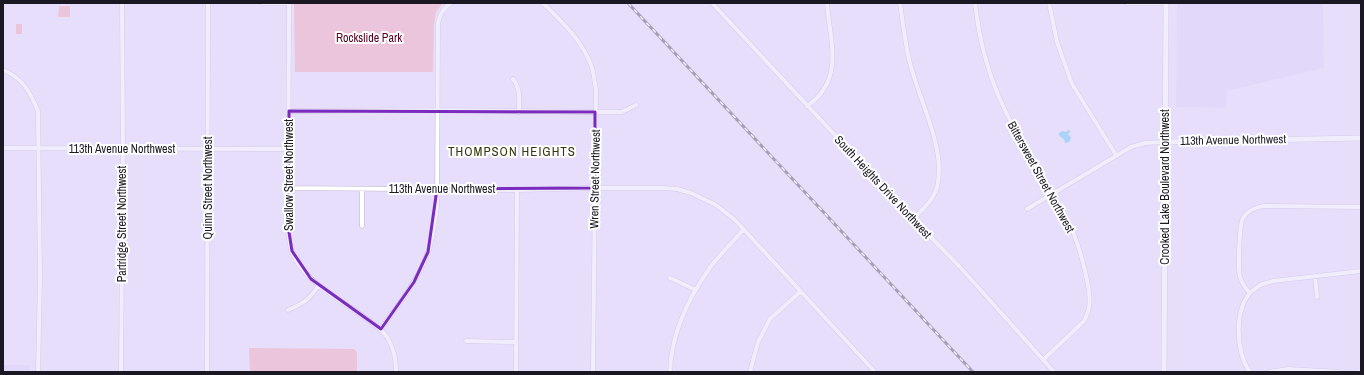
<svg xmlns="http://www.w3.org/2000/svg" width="1364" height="375" font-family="'Archivo Narrow',sans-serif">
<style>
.built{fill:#dcd1f5}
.green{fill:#f0a7b4}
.water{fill:#62c4f1}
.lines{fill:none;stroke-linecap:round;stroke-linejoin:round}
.minor-casing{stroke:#beb5d2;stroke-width:5}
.tertiary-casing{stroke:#beb5d2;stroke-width:6}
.minor{stroke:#fff;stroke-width:4}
.tertiary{stroke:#fff;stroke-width:5}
.rail-casing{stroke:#575262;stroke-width:3}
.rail{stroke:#fff;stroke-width:1.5;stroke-dasharray:4.5;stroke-linecap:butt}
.marked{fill:none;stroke:#7b2cbf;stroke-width:3;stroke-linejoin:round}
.labels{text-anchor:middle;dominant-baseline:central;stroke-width:4;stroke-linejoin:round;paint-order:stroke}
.park-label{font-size:12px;fill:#530120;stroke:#fff}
.street-label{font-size:12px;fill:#1b1823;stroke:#fff}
.neighbourhood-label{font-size:13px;letter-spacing:1px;fill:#38390f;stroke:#fff}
</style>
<rect width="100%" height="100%" fill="#e7defc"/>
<path class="built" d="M1177,3H1323L1324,68L1227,91L1226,108L1176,107Z
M3,365H29V372H3Z"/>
<path class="green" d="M294,3H443L436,12L434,26L433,72H295Z
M59,6H70V17H58Z
M16,24H22V34H16Z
M249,348L354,349L357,353V372H250Z"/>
<path class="water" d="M1069,130H1070V132L1067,135H1069L1071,138L1069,142L1065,143L1064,139L1062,138L1058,134L1062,131L1066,132Z"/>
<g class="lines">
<defs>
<path id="minor" d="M262,3H289
M289,3L288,226C288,234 289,242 291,250C304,287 358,307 384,333C393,344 396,358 396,372
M543,3C561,21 582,40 591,65C594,72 594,81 596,89L593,372
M712,3L913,219L960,267L1054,372
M900,3C903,23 905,44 910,63C919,100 944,144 938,182C936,198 924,208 913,219
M975,3C979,39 988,75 1004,108C1023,149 1050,185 1070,225C1078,242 1083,261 1087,280C1090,295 1092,307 1084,321L1043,360
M1049,3L1057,42L1072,84L1116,155
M1127,3H1166
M3,70C23,78 30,92 38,111L40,278L38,372
M513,79C521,89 519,100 519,112
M807,106C845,80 830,42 827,3
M289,111L438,110L595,112H622L636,105
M3,148L289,149
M289,188L517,190L595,188H663L677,189L691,193L716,205L735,220L875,372
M1027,209L1131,147L1145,143L1166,142
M362,226V189
M1315,276L1317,297
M670,278L696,290
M1250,293L1260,285L1273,281L1361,271
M288,310C304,303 309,300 319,285
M381,329C398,305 418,281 428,252C433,238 435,222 437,206L438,23C440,14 443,8 451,3
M466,341L516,342
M121,372L123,148L122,3
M207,372L208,3
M516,372L517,190
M670,372C671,335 688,299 709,269C719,255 732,243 743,230
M750,372L758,342L770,319L800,292
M1250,372C1236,353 1234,311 1250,293C1245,288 1242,284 1240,277C1238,269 1239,225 1243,218C1247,211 1256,207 1264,206L1361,207
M1269,372L1288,369L1340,372
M1358,372L1361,371"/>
<path id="tertiary" d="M1166,142L1361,138
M1164,372L1166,3"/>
</defs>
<use href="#minor" class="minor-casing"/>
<use href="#tertiary" class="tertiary-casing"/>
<use href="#minor" class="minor"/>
<use href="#tertiary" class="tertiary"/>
<defs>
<path id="rail" d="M628,3L973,372"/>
</defs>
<use href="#rail" class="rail-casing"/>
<use href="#rail" class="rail"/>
</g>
<path d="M0 0H1364V375H0ZM289,111L595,112V188L437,189L428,252L414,282L381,329L311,279L292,251L288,226Z" fill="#e7defc" fill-opacity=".55" fill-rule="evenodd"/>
<path class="marked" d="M289,111L595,112V188L437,189L428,252L414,282L381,329L311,279L292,251L288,226Z"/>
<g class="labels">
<g class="park-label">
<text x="369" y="38">Rockslide Park</text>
</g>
<g class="street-label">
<text transform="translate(1233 140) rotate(-1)">113th Avenue Northwest</text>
<text x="122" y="149">113th Avenue Northwest</text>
<text transform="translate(289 175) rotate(-90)">Swallow Street Northwest</text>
<text transform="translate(1041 177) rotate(61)">Bittersweet Street Northwest</text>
<text transform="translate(595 179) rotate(-89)">Wren Street Northwest</text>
<text transform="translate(883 187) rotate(47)">South Heights Drive Northwest</text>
<text transform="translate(1165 187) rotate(-90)">Crooked Lake Boulevard Northwest</text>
<text transform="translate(208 188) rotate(-90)">Quinn Street Northwest</text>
<text x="442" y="189">113th Avenue Northwest</text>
<text transform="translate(122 224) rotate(-90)">Partridge Street Northwest</text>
</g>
<g class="neighbourhood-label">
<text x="512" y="151">THOMPSON HEIGHTS</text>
</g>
</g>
<rect width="1364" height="375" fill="none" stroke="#1b1823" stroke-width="8"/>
</svg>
